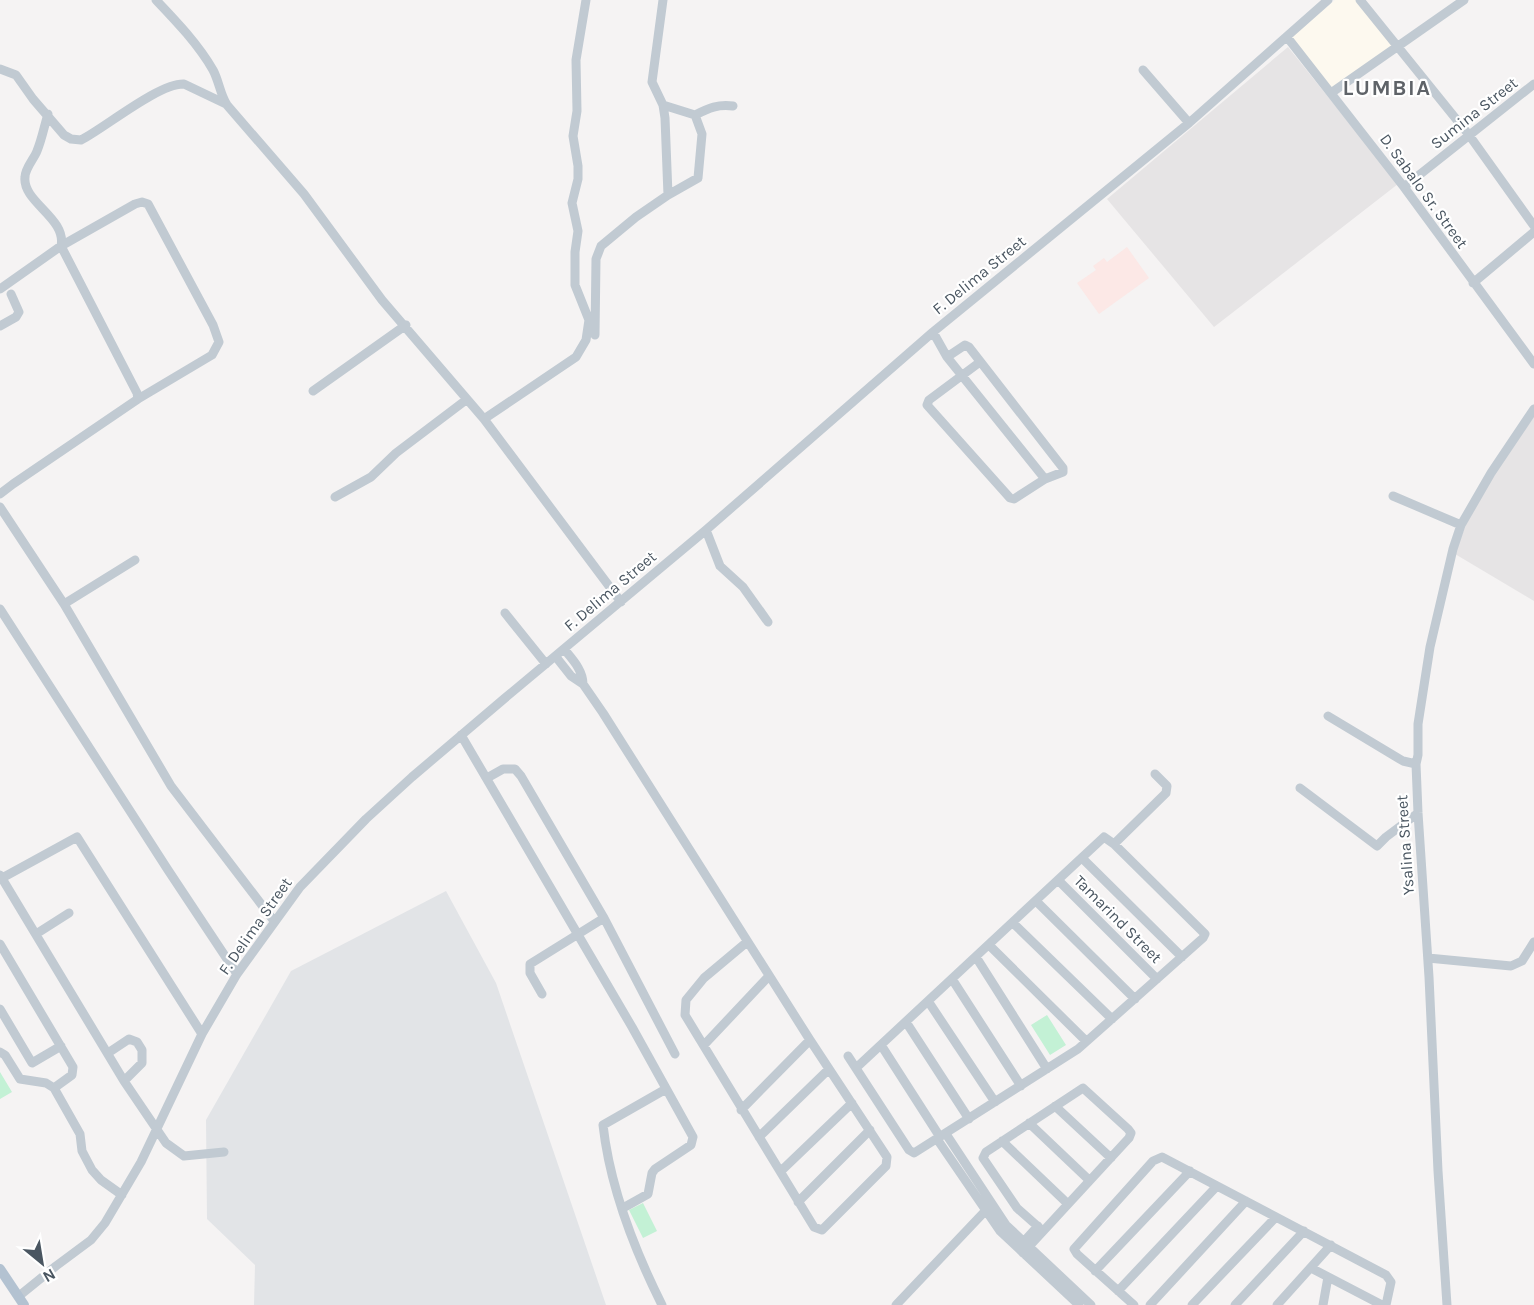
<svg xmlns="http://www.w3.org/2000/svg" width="1534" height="1305" font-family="Karla,sans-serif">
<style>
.commercial{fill:#fdf9ef}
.education{fill:#e6e4e5}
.medical{fill:#fce8e6}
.airport{fill:#e2e4e7}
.green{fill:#c3f1d5}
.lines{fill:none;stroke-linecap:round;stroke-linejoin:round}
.minor{stroke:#c1cad2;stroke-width:9}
.major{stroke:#b3c2d1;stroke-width:10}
.labels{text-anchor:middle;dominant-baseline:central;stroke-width:4.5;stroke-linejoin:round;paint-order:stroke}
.street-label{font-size:16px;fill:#4a5661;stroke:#fff}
.district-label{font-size:22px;font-weight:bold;letter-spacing:1.5px;fill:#5f6368;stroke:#fff}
</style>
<rect width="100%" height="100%" fill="#f5f3f3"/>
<path class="commercial" d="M1335,0H1356L1392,46L1332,89L1292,37Z"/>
<path class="education" d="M1288,47L1398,184L1214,327L1107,199Z
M1534,414V601L1455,554L1472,508Z"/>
<path class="medical" d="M1127,247L1149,278L1099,314L1077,283L1096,270L1093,266L1104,258L1107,262Z"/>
<path class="airport" d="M446,891L496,983L606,1305H254L255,1265L207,1219L206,1120L291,971Z"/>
<path class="green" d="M1047,1015L1066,1045L1050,1055L1031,1025Z
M0,1072L12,1092L0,1099Z
M643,1203L657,1231L643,1238L629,1210Z"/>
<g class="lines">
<path class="minor" d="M156,0C176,21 198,44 213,70C219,81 220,94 227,105L304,194L382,300L484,419L621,602
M1360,0L1469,135L1534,226
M1287,37L1404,187L1534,364
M0,69L16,75L33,99L64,135L71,139L81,140C106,127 159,83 184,84L226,104
M1143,70L1189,123
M1331,93L1464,0
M663,105L695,115L702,134L698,178L668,195
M695,115C709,108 718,104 733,106
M1404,187L1534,84
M1473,283L1534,232
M0,289L61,246L135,204L142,202L148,204L213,325L219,342L212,355L138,399
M0,326L16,317L19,312L11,294
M933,332L947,357L1045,479
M595,335L596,259L601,246L636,217L668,195L665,118L663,105L652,82L663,0
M947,357L965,345L969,347L1063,468V472L1045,479L1014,499L1010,498L927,405L929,400L980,362
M313,391L406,325
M484,419L576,357L586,340L589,320L575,285V252L578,231L572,203L578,179V166L573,136L577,111L576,60L586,0
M0,494L13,484L138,399L137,393L61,246C67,218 22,202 25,177C25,168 34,159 37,151C42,139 44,127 48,114
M1393,496L1461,525
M335,497L371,477L396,453L466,400
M0,507L64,604L171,786L274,921
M706,530L720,566L743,587L768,622
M64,604L135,560
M0,609L168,870L237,974
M505,613L546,664
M564,649C572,659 583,670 583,684
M556,657L571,676L583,684L603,713L810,1040L887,1157L886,1166L822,1230L814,1227L685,1015L686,1000L704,978L747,942
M1328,716L1403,761L1416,764
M461,735L632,1027L693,1137L691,1145L655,1169L652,1173L648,1194L623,1208
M487,778L503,769H515L521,776L604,918L675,1054
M1300,788L1377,846L1386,837L1418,813
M1114,844L1166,793L1167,786L1155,774
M1082,858L1182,957
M0,875L124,1081L166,1143L184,1156L224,1152
M2,878L77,837L202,1034
M1058,880L1157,979
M1036,901L1135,999
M1013,923L1112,1019
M36,934L69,913
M0,944L73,1067L72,1075L54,1088
M989,945L1086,1041
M976,957L1047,1069
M1428,958L1511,966L1522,961L1534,942
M952,979L1021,1086
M542,994L530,973V964L604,918
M928,1001L995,1102
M0,1009L32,1063L61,1046
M906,1022L969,1119
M704,1045L769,976
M881,1045L940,1137
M0,1052L5,1055L20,1079L46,1083L54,1088L80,1134L82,1151L92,1170L101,1180L122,1195
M108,1053L129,1039L137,1042L142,1050V1063L124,1081
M848,1056L909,1150L914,1153L1078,1049L1203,938L1205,934L1114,844L1104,837L856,1068
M1055,1106L1111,1158
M741,1110L810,1040
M1029,1123L1089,1180
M946,1134L1006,1225L1091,1305
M759,1137L829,1069
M937,1139L1000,1231L1079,1305
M1002,1141L1068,1204
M781,1171L852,1103
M798,1202L870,1130
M1019,1247L1038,1226
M1023,1253L1129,1138L1131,1133L1128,1129L1083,1088L986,1152L983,1158L1017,1208L1043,1231
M1311,1268L1382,1305
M1095,1271L1190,1171
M1118,1291L1217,1186
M19,1296L56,1266L91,1240L105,1223L141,1162L202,1034L237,974L300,887L366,819L412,777L505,698L706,530L933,332L1189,123L1328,0
M662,1305C634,1249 610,1188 603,1125L666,1089
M896,1305L989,1207
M1134,1305L1077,1254L1074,1249L1153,1161L1162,1157L1386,1275L1391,1282L1386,1305
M1150,1305L1246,1201
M1192,1305L1276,1217
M1235,1305L1304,1231
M1277,1305L1331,1245
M1323,1305L1328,1277
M1447,1305L1438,1171L1429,977L1418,813L1416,764L1418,755V724L1430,647L1453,549L1461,525L1491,473L1534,409"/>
<path class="major" d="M0,1269L24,1305"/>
</g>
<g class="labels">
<g class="street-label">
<text transform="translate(1474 113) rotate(-38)">Sumina Street</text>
<text transform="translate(1424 191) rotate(54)">D. Sabalo Sr. Street</text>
<text transform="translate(979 275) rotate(-39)">F. Delima Street</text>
<text transform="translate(610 591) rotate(-40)">F. Delima Street</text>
<text transform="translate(1405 845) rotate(-94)">Ysalina Street</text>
<text transform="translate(1118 919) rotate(45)">Tamarind Street</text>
<text transform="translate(255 926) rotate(-55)">F. Delima Street</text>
</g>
<g class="district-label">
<text x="1387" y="88">LUMBIA</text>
</g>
</g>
<g transform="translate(42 1263) rotate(150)" stroke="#ffffff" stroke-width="4.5" paint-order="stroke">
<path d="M0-4.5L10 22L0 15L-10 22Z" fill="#4a5661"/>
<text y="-9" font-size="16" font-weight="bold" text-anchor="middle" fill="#4a5661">N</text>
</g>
</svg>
